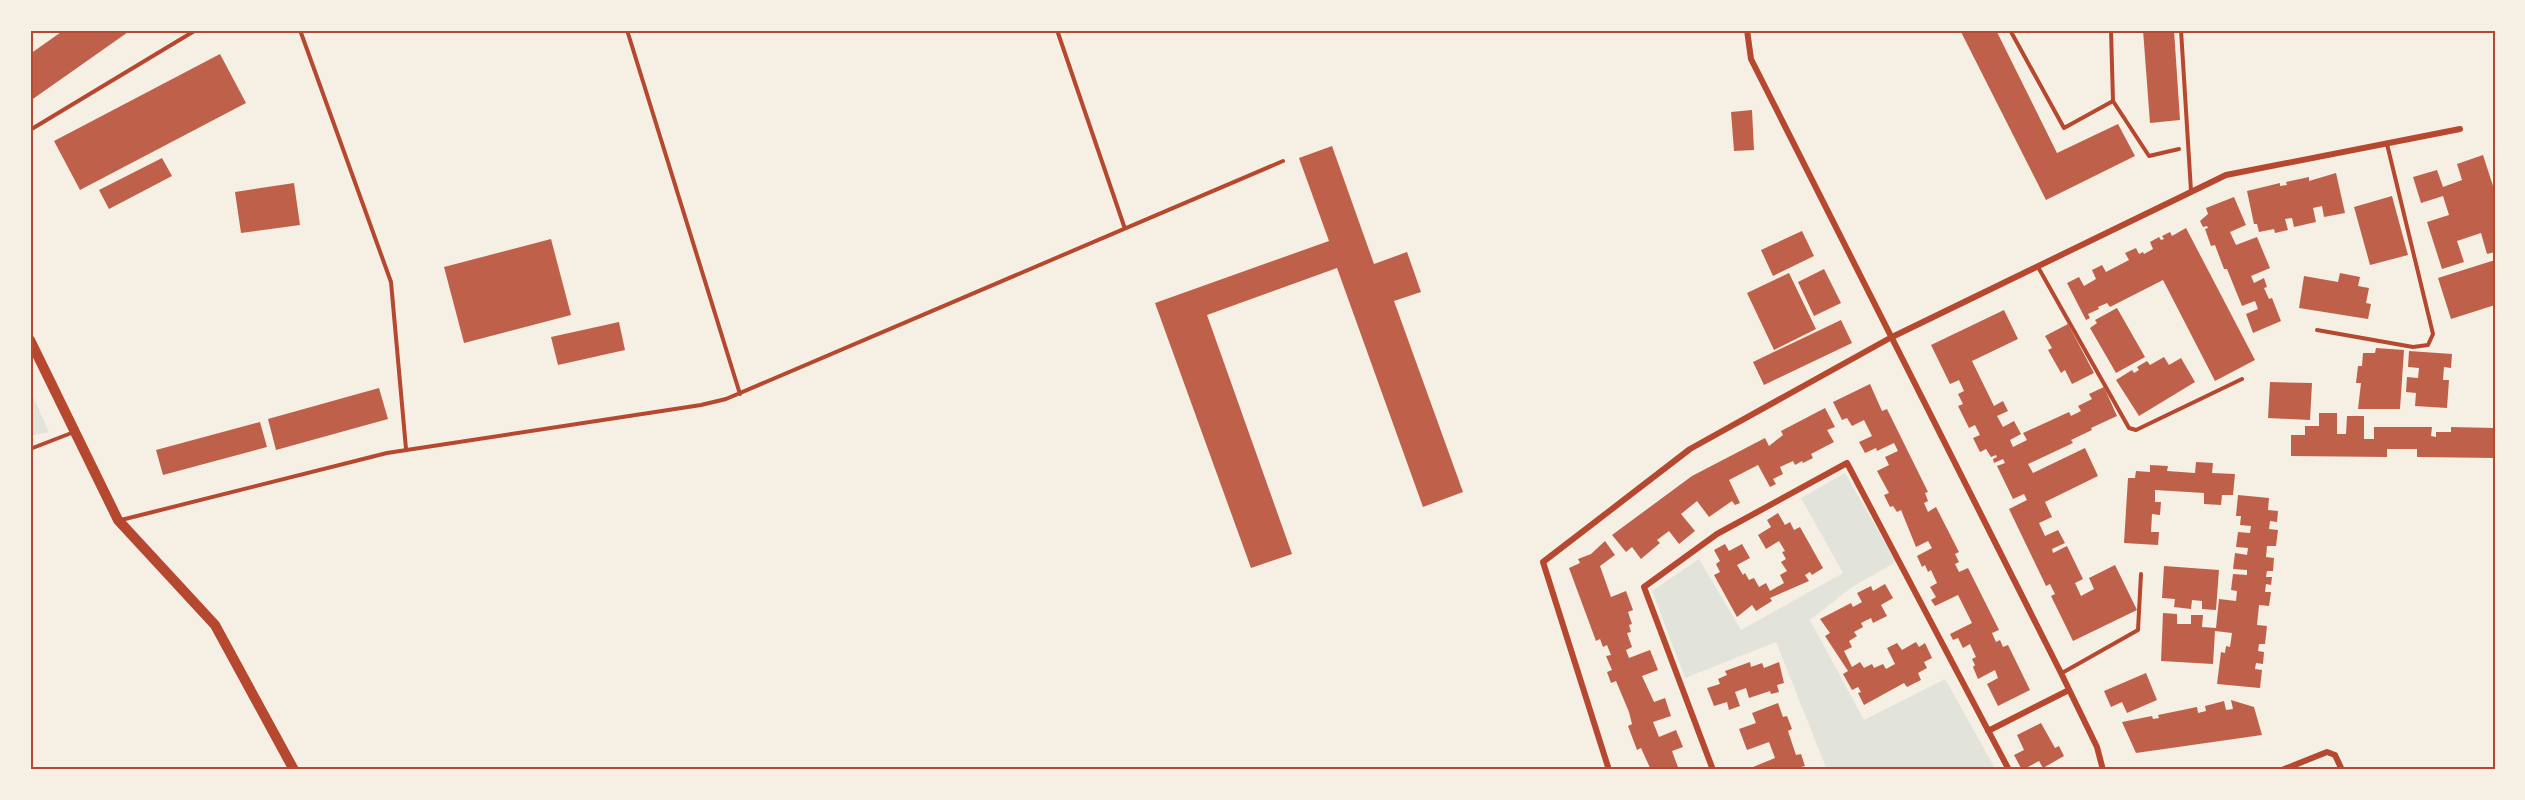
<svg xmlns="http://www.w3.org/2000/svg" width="2525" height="800" font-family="'DM Sans',sans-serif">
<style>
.green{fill:#e2e4dc}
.building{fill:#bf614a}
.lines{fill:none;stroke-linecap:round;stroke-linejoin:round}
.path{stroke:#b5482f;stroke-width:4}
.service{stroke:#b5482f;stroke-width:4}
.minor{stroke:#b5482f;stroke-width:6}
.tertiary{stroke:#b5482f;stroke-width:10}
.neatline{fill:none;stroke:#b5482f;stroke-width:2}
</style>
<rect width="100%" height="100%" fill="#f6efe4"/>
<path class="green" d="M30,390L49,432L30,436Z
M1845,473L1896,562L1852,587L1810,620L1864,720L1945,679L1996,770H1827L1776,642L1685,678L1652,591L1699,559L1741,630L1843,573L1801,498Z"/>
<path class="building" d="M64,30H131L30,101V54Z
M1960,30H1996L2057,153L2118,124L2135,156L2046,200Z
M2143,30H2174L2180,120L2150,123Z
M220,54L246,103L80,190L54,141Z
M1752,110L1754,150L1734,151L1731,112Z
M1332,146L1374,264L1407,252L1421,292L1394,301L1463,492L1423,507L1337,268L1207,315L1292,554L1251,568L1155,303L1329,241L1299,158Z
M2483,155L2495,192V252L2487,254L2481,233L2457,241L2464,262L2442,269L2427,222L2449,215L2443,196L2421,203L2413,177L2437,170L2443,187L2462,180L2457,164Z
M162,158L172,176L109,209L99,190Z
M2336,173L2345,213L2324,217L2322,206L2313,208L2316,222L2294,227L2292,218L2285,219L2288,230L2275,233L2274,229L2259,232L2257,224H2254L2247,191L2280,183V186L2287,185L2286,182L2309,177V181Z
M294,183L300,225L241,233L235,192Z
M2392,196L2408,255L2370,265L2354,207Z
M2234,197L2246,225L2230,232L2236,245L2257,237L2270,268L2251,276L2254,283L2264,278L2267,287L2264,288L2269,299L2272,298L2281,321L2253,333L2246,314L2258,309L2255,301L2242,306L2227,269H2224L2215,245L2211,246L2205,229L2208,228L2207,226L2203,227L2200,221L2208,214L2206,208Z
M2186,228L2255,360L2215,381L2163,280L2110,307L2107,303L2098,307L2099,309L2088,314L2090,318L2086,320L2067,283L2079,277L2084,286L2096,279L2092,270L2102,265L2106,272L2129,260L2125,253L2136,248L2139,254L2143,252L2144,254L2153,249L2150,242L2159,237L2161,240L2164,239L2162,236L2170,232L2172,236Z
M1802,231L1814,256L1773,276L1761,250Z
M551,239L571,315L464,343L444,267Z
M2495,260V305L2451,319L2438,278Z
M1824,269L1841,303L1814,316L1798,282Z
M1789,273L1816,329L1774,350L1747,293Z
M2340,273L2360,277L2358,286L2369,288L2366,303L2371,304L2368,319L2299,308L2304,276L2338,282Z
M2117,308L2145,357L2116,373L2090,328L2097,323L2095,320Z
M2004,310L2018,339L1972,361L1994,406L2003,401L2008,411L1997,416L2003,427L2014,421L2021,434L2010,440L2013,447L2027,440L2023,433L2069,412L2071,416L2081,411L2078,406L2092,399L2089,394L2104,387L2117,416L2091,428L2092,430L2071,440L2073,443L2028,464L2033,473L2085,448L2098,476L2045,502L2052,517L2039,523L2045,536L2058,530L2065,543L2052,549L2053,553L2067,546L2083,579L2075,583L2081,596L2094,589L2089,578L2115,565L2137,610L2073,641L2051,596L2055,594L2050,584L2046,586L2009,509L2027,500L2024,494L2013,499L1997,466L2005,463L2003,459L1994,463L1993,459L1997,457L1996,455L1991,457L1986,449L1980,452L1973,438L1980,435L1975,425L1969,428L1958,406L1963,404L1958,394L1964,391L1959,380L1950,384L1931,345Z
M1841,320L1852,343L1764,385L1753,362Z
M619,322L625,350L558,365L551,337Z
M2068,324L2094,373L2072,384L2065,370L2061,373L2048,350L2052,348L2045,336Z
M2376,348L2404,350L2400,409H2358L2361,383H2356L2358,366H2362L2363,353H2375Z
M2409,351L2452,354L2451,368L2444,367L2443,380H2449L2447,408L2415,406L2416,393L2406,392L2407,377L2418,378L2419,368L2408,367Z
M2164,357L2169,365L2181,358L2195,382L2139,416L2116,380L2132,370L2134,373L2139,370L2137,367L2147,361L2150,365Z
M2270,382L2312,383L2310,420L2268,418Z
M1870,384L1882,411L1887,409L1928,492L1925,493L1928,501L1924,503L1928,512L1936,507L1959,552L1955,554L1959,562L1955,564L1959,572L1968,568L1999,630L1992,633L1996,642L2000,640L2003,647L2008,645L2030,690L1998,706L1987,684L1998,678L1995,670L1978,679L1973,667L1975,665L1972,659L1976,657L1970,644L1963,648L1958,638L1953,640L1950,634L1972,623L1958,595L1935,606L1931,600L1936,597L1930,587L1937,583L1931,570L1928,572L1925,565L1922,567L1917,556L1932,548L1928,541L1916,547L1901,510L1897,512L1893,506L1890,507L1884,495L1889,493L1877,471L1889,465L1885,457L1898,451L1894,443L1877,451L1876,448L1865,453L1859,442L1872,436L1864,420L1852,426L1847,418L1842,420L1833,402Z
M379,388L388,419L276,450L268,419Z
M1825,408L1835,427L1827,430L1834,442L1811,454L1813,458L1803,463L1802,461L1795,465L1793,461L1780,467L1783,474L1773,479L1776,484L1770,487L1758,465L1729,480L1740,503L1735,505L1732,501L1709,517L1697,501L1681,514L1695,531L1679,544L1669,531L1657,540L1660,543L1641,559L1632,547L1626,552L1612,535L1692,476L1765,438L1769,446L1783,435L1781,431Z
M2319,413H2337V434H2346L2347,416H2364V439H2374V427H2432L2431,436L2436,437V432H2451V427L2495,428V458L2417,457V449H2387V457L2291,456V435H2305V426H2319Z
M260,422L267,447L163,475L156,450Z
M2196,462L2213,463L2212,473L2235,474L2233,495H2222L2221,505L2204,504V493L2155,490V502H2161L2160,515L2152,514L2151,532H2159L2158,545L2124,543L2128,478H2135L2136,471L2150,472V465L2168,466L2167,471L2195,473Z
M2238,495L2269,498L2268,510L2278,511L2277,522L2270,521L2269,529L2278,530L2276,546H2267L2266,557L2274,558L2273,571H2267L2266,577H2272L2271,585L2266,584L2265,592H2271L2269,606L2259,605L2257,625L2267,626L2265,644H2259L2258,651L2264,652L2263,664L2256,663L2255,669L2262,670L2260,688L2217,684L2221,652L2225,653L2226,646L2230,647L2232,633L2215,631L2213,664L2161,661L2163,613L2177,614V624H2191V615H2203L2202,627L2216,628L2219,599L2236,601L2237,591L2231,590L2233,574L2247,575V570L2233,569L2235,553L2247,555L2248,548L2236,547L2238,532L2250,533L2251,526L2240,525L2241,516H2236Z
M1778,513L1785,525L1790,522L1794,530L1800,527L1823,568L1812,575L1810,572L1805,575L1809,581L1770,598L1772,601L1756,611L1752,605L1737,617L1714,575L1720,572L1716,564L1720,561L1714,550L1725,544L1729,551L1742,544L1750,558L1737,565L1743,575L1745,573L1749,580L1754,578L1759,587L1766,583L1770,591L1784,583L1780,575L1787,571L1781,562L1786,559L1782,552L1785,551L1779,541L1766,549L1758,535L1771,527L1767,520Z
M1605,541L1615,555L1600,566L1611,597L1626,591L1633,610L1628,612L1632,624L1629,625L1631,632L1627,633L1632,647L1626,650L1629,658L1650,650L1658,670L1642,676L1654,702L1665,698L1671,716L1653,722L1659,737L1676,730L1683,747L1672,751L1679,770H1651L1641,748L1637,750L1628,726L1632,724L1629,712L1616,681L1611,683L1607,672L1612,670L1606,656L1611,655L1607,645L1603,647L1600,639L1596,641L1569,568L1580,563L1578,559L1591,554Z
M2164,566L2219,570L2216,610L2202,609V601L2192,600L2191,609L2174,607L2175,599L2162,598Z
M1885,584L1893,598L1881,605L1887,616L1873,623L1871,618L1861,623L1863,627L1854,632L1857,636L1849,641L1852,647L1844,651L1852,667L1860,662L1864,668L1872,664L1874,668L1883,664L1886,669L1895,664L1887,648L1897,643L1902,650L1916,642L1919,647L1925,643L1932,658L1924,662L1927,668L1918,673L1921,680L1907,687L1904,683L1864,705L1858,693L1861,692L1858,687L1852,690L1843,674L1848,671L1825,636L1830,633L1820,619L1851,603L1853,607L1862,602L1857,593L1871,586L1873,591Z
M1750,662L1751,667L1762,663L1764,668L1779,662L1784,683L1777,685L1779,692L1771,694L1770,691L1749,698L1746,688L1735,692L1740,706L1729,710L1727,702L1714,706L1707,688L1720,684L1718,679L1727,675L1725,671Z
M2146,673L2157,700L2127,713L2122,702L2111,707L2104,691Z
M2231,700L2254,707L2262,735L2136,753L2122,722L2152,716L2153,719L2159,718L2158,715L2197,707L2198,713L2206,711L2205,706L2224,701L2226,710L2233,709Z
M1778,703L1783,717L1787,716L1792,729L1788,731L1796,755L1801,754L1805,766L1801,767L1802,770H1754L1753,767L1775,758L1769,742L1747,750L1739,729L1756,723L1752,713Z
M2041,723L2055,748L2059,746L2064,756L2043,768L2039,761L2022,770L2014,755L2024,750L2017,735Z"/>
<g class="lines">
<path class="path" d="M2010,30L2064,128L2113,101L2111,30
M2113,101L2149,156L2179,149"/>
<path class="service" d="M300,30L391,282L406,449
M627,30L740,394
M1057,30L1124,226
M2181,30L2191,191
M30,130L196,30
M2038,267L2129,428L2136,430L2242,379
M2317,330L2413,347L2428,345L2433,334L2387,144
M30,449L74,432
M121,520L387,453L701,405L726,399L1283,161
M2062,673L2138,630L2141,574"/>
<path class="minor" d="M1747,30L1751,59L2061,673L2097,747L2103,770
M1988,731L2069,690
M1609,770L1543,562L1690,449L1890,338L2226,175L2460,129
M1713,770L1644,587L1717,534L1847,463L2009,770
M2282,770L2327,752L2335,755L2342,770"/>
<path class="tertiary" d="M30,340L118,520L215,625L294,770"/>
</g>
<rect width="2525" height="800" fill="none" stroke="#f6efe4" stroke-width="63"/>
<rect x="32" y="32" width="2462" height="736" class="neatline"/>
</svg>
